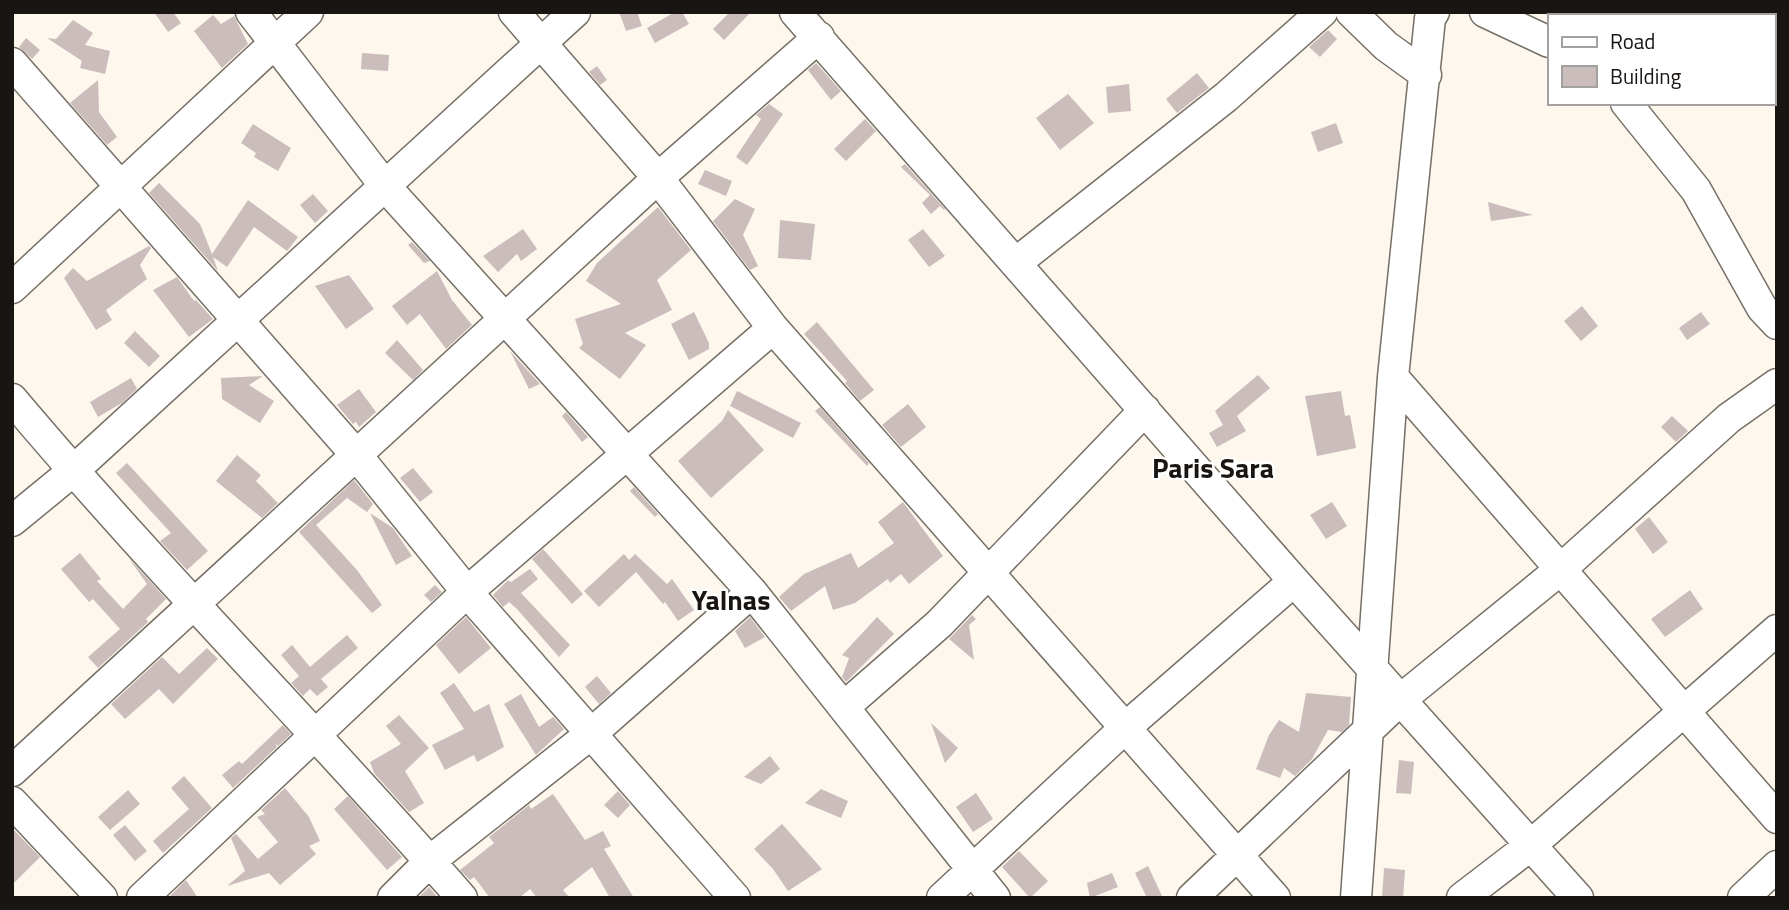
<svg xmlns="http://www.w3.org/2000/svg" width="1789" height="910" font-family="'Titillium Web',sans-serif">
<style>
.building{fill:#cbbdbc}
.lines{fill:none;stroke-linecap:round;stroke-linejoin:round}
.minor-casing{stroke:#756f66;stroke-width:33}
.minor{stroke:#fff;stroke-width:30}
.labels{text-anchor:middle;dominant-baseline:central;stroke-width:5;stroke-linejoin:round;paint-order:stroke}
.neighbourhood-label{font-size:28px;font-weight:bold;fill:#181512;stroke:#fff}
</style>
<rect width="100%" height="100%" fill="#fdf7ed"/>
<path class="building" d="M154,12H173L181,23L168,32Z
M619,12H637L642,26L626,31Z
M675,12H682L689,24L655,43L647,28Z
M730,12H751L724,40L713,29Z
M213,15L221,24L234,16L248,44L222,68L194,31Z
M73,20L93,33L85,45L110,51L105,74L80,68L82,61L47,38L56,39Z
M1328,30L1337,39L1320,57L1309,47Z
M26,38L40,50L32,59L19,47Z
M362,53L389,55L388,71L361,69Z
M816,63L841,91L831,100L808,70Z
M597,66L607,80L600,85L589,72Z
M1197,73L1209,88L1177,113L1166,99Z
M98,80L99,112L117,137L107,145L70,103Z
M1129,84L1131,111L1108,113L1106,87Z
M1068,94L1094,123L1060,150L1036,118Z
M769,104L783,114L747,165L736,157L761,119L756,115Z
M865,119L876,131L846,161L834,149Z
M1336,123L1343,143L1318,152L1311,132Z
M253,124L291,148L278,171L254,157L256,153L241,143Z
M905,164L945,209L944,210L940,206L931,214L922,203L930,195L901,167Z
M705,170L732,181L726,196L698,184Z
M159,183L200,224L212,254L248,200L298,237L287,251L254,227L227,267L213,257L218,271L149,193Z
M313,194L328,211L315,223L300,205Z
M735,199L755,209L743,235L758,266L750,270L713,221Z
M1488,202L1533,215L1491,221Z
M658,207L691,250L657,280L672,310L625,333L646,345L620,379L579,348L583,344L575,319L621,304L586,281L597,263Z
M780,220L815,224L811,260L778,258Z
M523,229L537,249L521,261L517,254L498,272L483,256Z
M923,229L945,256L929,267L908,240Z
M412,242L430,261L424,263L408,245Z
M149,246L151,248L140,265L147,279L106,310L112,320L96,330L64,278L73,268L87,281Z
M437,271L452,300L472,325L446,349L420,314L407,325L392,306Z
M349,275L374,309L346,329L315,286Z
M177,277L194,301L196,300L213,319L189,337L153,290Z
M1582,306L1598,326L1581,341L1564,321Z
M694,312L709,343V349L689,360L671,324Z
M1701,312L1710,324L1687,340L1679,328Z
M817,322L874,390L860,401L845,383L847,381L804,334Z
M135,331L160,356L149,367L124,343Z
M397,340L423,370L413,380L385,353Z
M510,351L540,384L529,389Z
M1258,375L1270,388L1237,416L1246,431L1217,447L1209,433L1223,425L1215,411Z
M263,376L249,385L274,401L260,423L222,399L221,378Z
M131,378L137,389L122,403L98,417L90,402Z
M359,389L376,412L359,427L356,422L353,424L337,405Z
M737,391L801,423L793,438L730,406Z
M1341,391L1345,416L1350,415L1356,448L1317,456L1305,396Z
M908,404L926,427L901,447L882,425Z
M820,407L869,463L867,466L815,411Z
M728,410L764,450L711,498L678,461L722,421Z
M566,412L588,437L582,442L562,416Z
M1672,416L1688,431L1676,442L1661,427Z
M237,455L261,475L256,481L278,503L262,518L216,481Z
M127,463L208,551L187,570L160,541L171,533L116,473Z
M413,468L433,492L420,502L400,478Z
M354,480L373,504L367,512L347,498L316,525L357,570L382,605L372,613L299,532Z
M634,487L658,514L655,517L630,491Z
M903,502L943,556L909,584L901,574L890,583L888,579L855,603L833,610L825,586L791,611L779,597L804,574L851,553L858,568L894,543L878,522Z
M1332,502L1347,526L1326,539L1310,515Z
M370,513L393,528L412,556L396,565Z
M1649,517L1668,542L1653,554L1635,529Z
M543,549L583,594L572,604L532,559Z
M80,553L101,579L97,581L123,609L147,584L128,557L166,599L146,619L148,622L98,668L88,657L120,629L93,599L89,602L61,569Z
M624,554L629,560L635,554L667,584L672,579L694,610L678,621L665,602L663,604L636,572L599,607L584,591Z
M530,569L538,579L521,593L570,645L559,657L517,609L509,602L503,607L493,595L508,580L511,582Z
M435,585L442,592L431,602L424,595Z
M1690,590L1703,609L1665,637L1651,619Z
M972,615L976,619L969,625L974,660L949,639Z
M466,617L491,648L459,674L436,645Z
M750,617L765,637L745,648L735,631Z
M877,617L894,634L846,682L842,677L849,658L842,655Z
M347,635L358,648L321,679L328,687L317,696L310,689L303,696L291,683L299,676L281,655L292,645L310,667Z
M207,648L218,659L173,704L159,689L125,719L111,704L162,657L179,674Z
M597,676L611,693L599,704L585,687Z
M454,683L474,712L489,704L504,747L477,762L474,755L445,770L432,745L464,729L440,693Z
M1306,693L1351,697L1349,725L1342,732L1328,730L1312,759L1295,776L1284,768L1280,778L1256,769L1269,735L1279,720L1299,732Z
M521,694L539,727L553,717L564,729L536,755L504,704Z
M399,715L429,748L405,771L424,803L409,812L374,773L370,762L401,744L386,726Z
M931,723L958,748L945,763Z
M283,725L291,734L278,746L275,743L277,747L233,788L222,775L239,761L242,764Z
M770,756L780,769L761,784L744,777Z
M1399,760L1414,762L1411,794L1396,793Z
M184,776L212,808L163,853L153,841L189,809L171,788Z
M285,788L309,817L320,841L309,846L316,854L280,885L269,873L227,886L245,871L231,838L236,834L258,859L278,842L257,817L265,814L261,810Z
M821,789L848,801L841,818L805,803Z
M128,790L140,804L110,830L98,817Z
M618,791L630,805L618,818L604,805Z
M976,793L993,819L973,832L956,807Z
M553,794L585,840L603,831L611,846L604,849L634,898H610L592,867L563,890L570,898H537L530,889L519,898H490L474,877L470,880L460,870L494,843L489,837L529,805L531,809Z
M348,796L402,857L387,870L334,809Z
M782,824L822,869L788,891L773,869L754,849Z
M125,825L147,851L135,861L113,835Z
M12,828L40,857L12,885Z
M1019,851L1048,881L1030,898L1002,867Z
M1148,866L1163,898H1147L1135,873Z
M1384,868L1405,870L1403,898H1382Z
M1112,873L1118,887L1090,898L1087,883Z
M186,880L198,898H168Z
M429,887L438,898H418Z"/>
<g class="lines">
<defs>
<path id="minor" d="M251,12L385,186L752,592L995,898
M514,12L658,178L773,328L1275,898
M795,12L1294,581L1578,898
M1351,12L1386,46L1426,75
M1485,12L1549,42
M12,63L358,457L467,592L735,898
M1626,103L1696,190L1762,308L1777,324
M1017,262L1226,97L1322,12
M12,288L308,12
M1393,377L1777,818
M12,399C156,570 315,729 462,898
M12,521L73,471L575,12
M844,707L939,624L1145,410
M12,771L658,178L819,37
M12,802L102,898
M142,898L467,592L773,328
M393,898L430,861L592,733L752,592
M942,898L1125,728L1294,581
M1192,898L1400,700L1561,569L1729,418L1777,384
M1356,898L1393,377L1430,18L1434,12
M1462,898L1531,845L1777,630
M1743,898L1777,866"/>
</defs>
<use href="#minor" class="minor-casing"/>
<use href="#minor" class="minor"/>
</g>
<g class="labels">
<g class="neighbourhood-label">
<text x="1213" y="467">Paris Sara</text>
<text x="731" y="599">Yalnas</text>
</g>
</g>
<rect width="1789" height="910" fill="none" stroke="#181512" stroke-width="28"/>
<rect x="1548" y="14" width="228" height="91" fill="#ffffff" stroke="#a3a1a0" stroke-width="2"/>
<rect x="1562" y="37" width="35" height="10" fill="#ffffff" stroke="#a3a1a0" stroke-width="2"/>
<text x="1610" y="49" font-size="21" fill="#181512">Road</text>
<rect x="1562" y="66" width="35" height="21" fill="#cbbdbc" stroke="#a3a1a0" stroke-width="2"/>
<text x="1610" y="84" font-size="21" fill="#181512">Building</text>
</svg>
